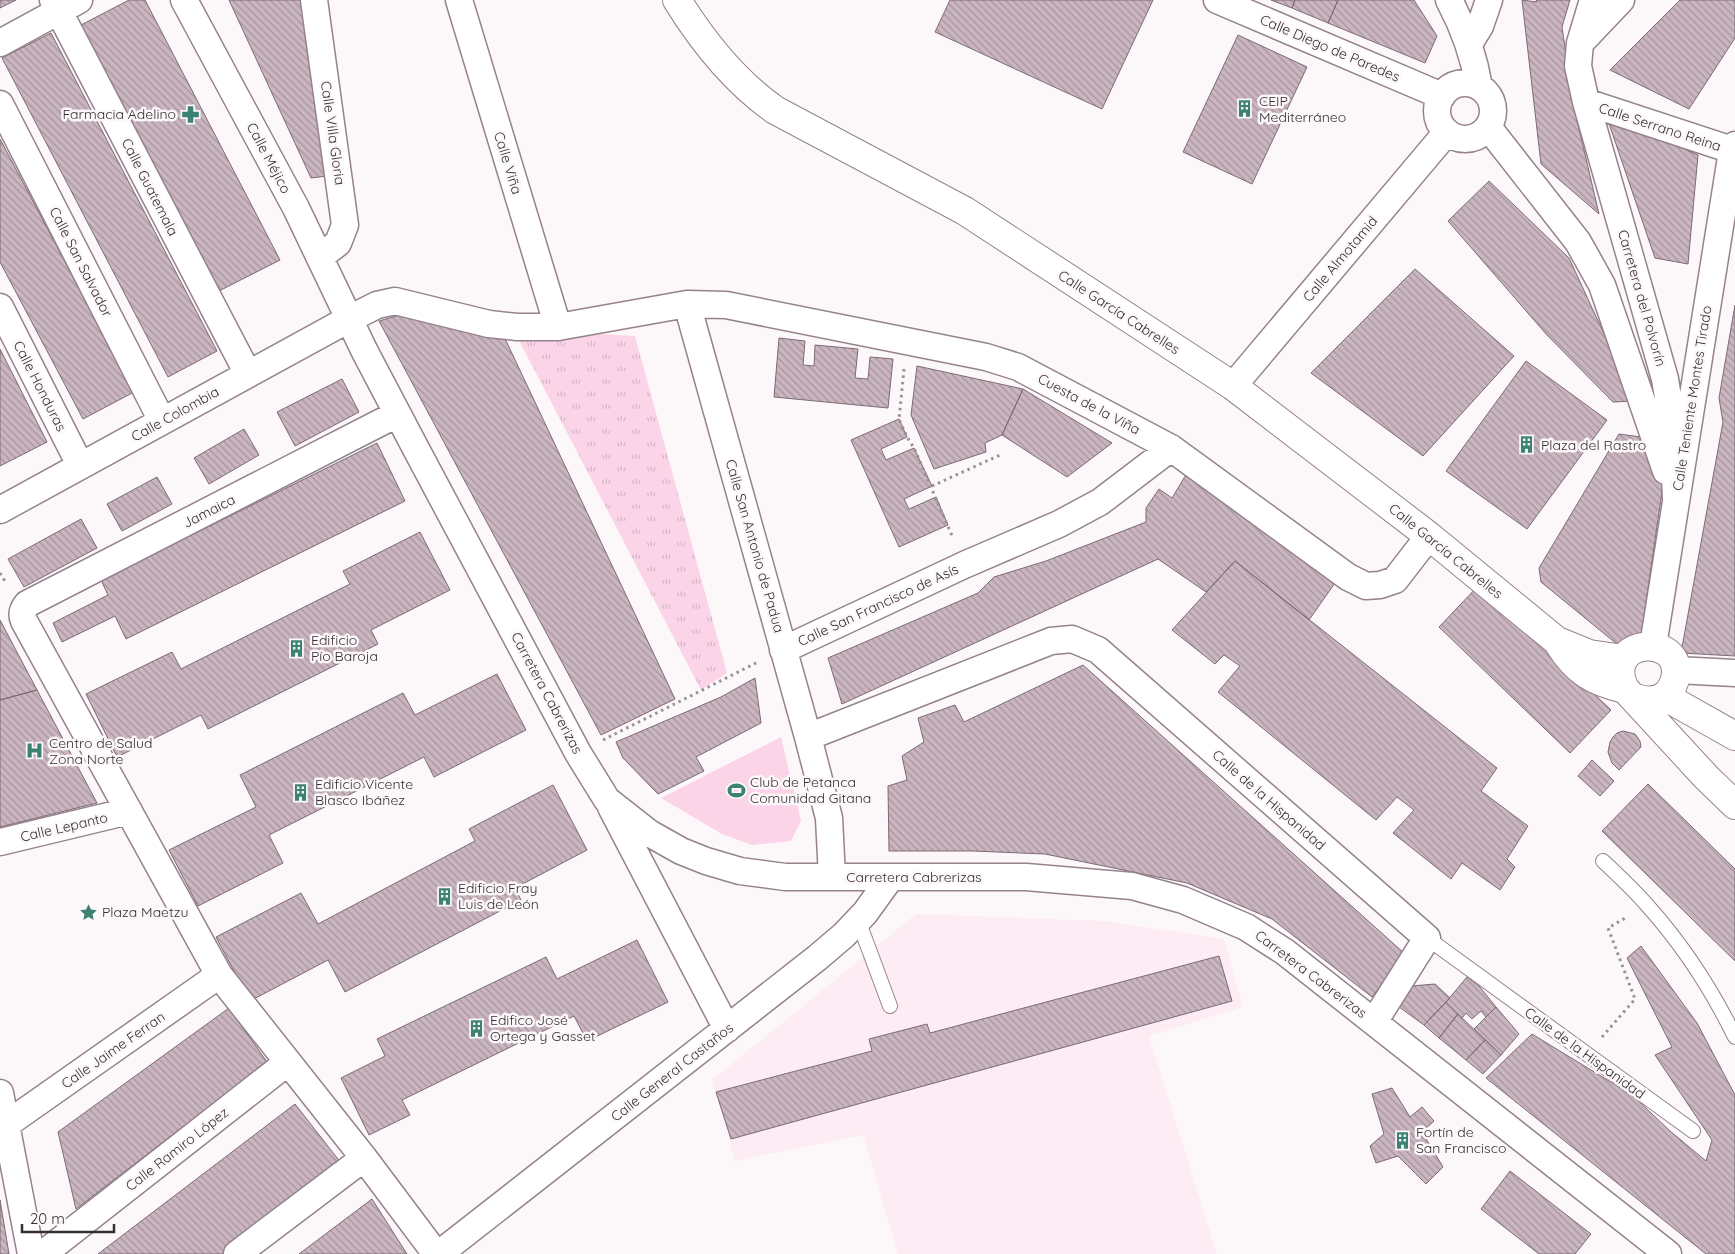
<svg xmlns="http://www.w3.org/2000/svg" width="1735" height="1254" font-family="Quicksand,sans-serif">
<style>
.built{fill:#feecf5}
.park{fill:url(#park-tufts)}
.pitch{fill:#fbd4e8}
.building{fill:url(#building-back-hatch);stroke:#7d6a74}
.lines{fill:none;stroke-linecap:round;stroke-linejoin:round}
.lane-casing{stroke:#95828c;stroke-width:16}
.street-casing{stroke:#95828c;stroke-width:29}
.secondary-casing{stroke:#95828c;stroke-width:30}
.path{stroke:#989295;stroke-width:3;stroke-dasharray:2.5 4;stroke-linecap:butt}
.lane{stroke:#fff;stroke-width:14}
.street{stroke:#fff;stroke-width:26}
.secondary{stroke:#fff;stroke-width:28}
.labels{text-anchor:middle;dominant-baseline:central;stroke-width:5;stroke-linejoin:round;paint-order:stroke}
.street-label{font-size:14px;fill:#362e32;stroke:#fcf8fa}
.poi-label{font-size:14px;fill:#362e32;stroke:#fcf8fa;text-anchor:start}
</style>
<defs>
<pattern id="park-tufts" width="24" height="20" patternUnits="userSpaceOnUse" patternTransform="scale(1.25)"><rect width="24" height="20" fill="#fbd4e8"/><path d="M3 7l-1-3M5 7V3M7 7l1-3M15 17l-1-3M17 17v-4M19 17l1-3" fill="none" stroke="#d8b6c7"/></pattern>
<pattern id="building-back-hatch" width="6" height="6" patternUnits="userSpaceOnUse" patternTransform="scale(1.25)"><rect width="6" height="6" fill="#cab5c0"/><path d="M-1 5l2 2M0 0l6 6M5-1l2 2" fill="none" stroke="#a5949d"/></pattern>
</defs>
<rect width="100%" height="100%" fill="#fcf8fa"/>
<path class="built" d="M916,914L1105,921L1224,939L1243,1007L1149,1036L1217,1254H898L863,1135L735,1161L712,1080Z"/>
<path class="park" d="M513,329L635,336L727,673L701,690Z"/>
<path class="pitch" d="M781,737L801,821L791,841L752,845L722,834L661,798Z"/>
<path class="building" d="M0,0H16L0,8Z
M129,0H145L280,260L219,291L81,25Z
M229,0H301L327,176L311,178Z
M950,0H1153L1102,109L935,32Z
M1271,0H1295L1292,8Z
M1295,0H1338L1328,23L1292,8Z
M1338,0H1414L1437,36L1425,63L1328,23Z
M1522,0L1537,2L1536,0H1570L1562,27L1573,103L1599,214L1541,164Z
M1680,0H1735V38L1689,109L1610,70Z
M51,33L217,351L168,377L2,58Z
M1238,35L1307,67L1252,184L1183,152Z
M1606,115L1698,155L1688,264L1655,258Z
M0,139L134,392L83,419L0,262Z
M1489,181L1569,258L1635,401L1613,402L1547,335L1448,221Z
M1415,269L1514,356L1423,456L1311,373Z
M1735,305V656L1681,653L1723,422L1719,398Z
M410,312L500,328L675,699L601,735L379,321Z
M779,338L805,341L803,365L814,366L815,345L858,349L855,378L868,379L870,357L893,359L888,408L774,397Z
M0,349L47,442L0,466Z
M1526,361L1607,420L1527,529L1446,471Z
M917,366L1023,389L1002,435L985,443L986,452L934,469L911,415Z
M342,379L359,412L295,446L277,412Z
M1023,389L1112,443L1067,477L1002,435Z
M899,419L907,437L881,449L886,460L914,448L932,486L904,499L909,509L936,497L948,525L899,547L851,440Z
M244,429L259,455L209,484L194,458Z
M1619,434L1641,437L1663,485L1640,643L1623,649L1541,582L1539,568Z
M377,443L405,501L126,639L115,616L62,642L53,623L108,595L101,580Z
M1187,473L1335,583L1309,620L1235,561L1206,592L1158,559L842,704L828,658L978,593L994,577L1046,561L1146,522V508L1159,489L1172,498Z
M157,477L172,504L122,531L107,504Z
M81,519L97,548L24,587L8,559Z
M420,532L450,590L371,630L378,644L208,729L201,715L117,757L86,694L172,652L181,669L350,584L343,571Z
M1235,561L1497,768L1481,791L1528,826L1507,859L1515,867L1500,890L1462,863L1451,879L1393,833L1414,810L1397,797L1376,820L1218,692L1240,666L1224,655L1215,664L1172,630Z
M1479,585L1611,710L1570,753L1439,627Z
M0,620L37,690L0,700Z
M1083,665L1405,954L1372,997L1272,919L1187,883L1045,854L973,851H889L888,786L907,780L902,756L924,742L918,718L955,705L964,722Z
M497,674L526,730L434,777L424,757L269,835L283,863L198,906L169,850L256,807L240,775L403,693L415,715Z
M755,678L761,723L696,757L704,771L658,794L623,758L616,742L721,697Z
M37,690L97,803L0,827V700Z
M1623,731L1635,734L1640,741L1641,747L1619,770L1612,763L1608,752L1610,742L1613,737L1617,733Z
M1592,760L1614,781L1600,796L1578,776Z
M1648,784L1735,869V961L1602,831Z
M553,785L587,850L515,888L521,900L345,992L328,960L250,1001L216,937L301,893L318,924L475,841L469,829Z
M637,940L668,1002L587,1041L574,1016L402,1100L410,1115L369,1135L341,1078L385,1056L377,1039L546,957L557,979Z
M1641,946L1697,1023L1735,1095V1254H1706L1486,1078L1532,1034L1632,1095L1670,1131L1706,1161L1712,1140L1655,1055L1672,1047L1627,958Z
M1219,956L1232,1001L731,1139L716,1092L872,1051L869,1039L927,1024L930,1033Z
M1467,977L1479,986L1496,1007L1486,1017L1481,1011L1472,1019L1466,1013L1462,1018L1446,1002Z
M1435,984L1450,998L1424,1025L1395,1004L1411,986Z
M1446,1002L1458,1014L1439,1038L1424,1025Z
M1496,1007L1519,1034L1501,1055L1474,1029Z
M229,1008L267,1062L76,1209L58,1132Z
M1458,1014L1485,1040L1466,1060L1439,1038Z
M1485,1040L1501,1055L1483,1074L1466,1060Z
M1392,1088L1410,1117L1422,1107L1434,1121L1422,1132L1443,1167L1426,1184L1398,1156L1376,1163L1370,1146L1384,1134L1372,1094Z
M295,1104L341,1163L222,1254H98Z
M1510,1171L1591,1234L1575,1254H1539L1481,1209Z
M372,1199L407,1254H299Z
M0,1200L9,1254H0Z"/>
<g class="lines">
<defs>
<path id="lane" d="M1603,861C1618,875 1633,889 1647,905C1682,944 1712,990 1735,1037
M858,920L890,1006
M1427,938L1693,1131"/>
<path id="street" d="M53,0L248,374
M184,0L296,208L364,350L415,447L578,753L607,800L649,833L681,851L706,861L740,871L785,877H1026L1132,886L1183,900L1246,927L1285,952L1668,1254
M314,0L345,225L338,243L320,257
M459,0L558,327
M1217,0L1442,96
M1449,0C1464,28 1474,56 1479,87
M1593,0L1580,43L1578,66L1586,102L1665,379L1673,428L1676,499
M1584,39L1621,0
M0,43L79,0
M1469,44L1480,26L1489,0
M1437 111a28 28 0 1 1 56 0a28 28 0 1 1-56 0Z
M1586,102L1735,151
M0,104L162,421
M1488,127L1578,242L1602,285L1666,471
M687,304L808,737L829,818L832,877
M0,307L80,465
M1233,386L1447,132
M397,414L27,604C22,610 21,614 24,621L219,975L364,1158L436,1254
M0,510L349,319L377,305L395,301L489,324L517,327H558L687,304L726,305L986,357L1018,367L1171,448L1348,577L1366,586L1380,585L1395,580L1429,536
M1653,646L1732,151L1735,145
M783,650L964,565L1059,524L1100,502L1171,448
M1676,670L1735,673
M808,737L1051,641L1072,639L1098,650L1427,938L1374,1022
M611,807L727,1029
M0,842L129,811
M0,1093L31,1254
M7,1124L219,975
M43,1254L288,1062
M237,1254L364,1158
M439,1254L817,958L844,935L865,913L891,877"/>
<path id="secondary" d="M677,0C703,42 734,81 775,110L965,211L1233,386L1429,536L1557,641L1589,654L1624,659
M1559,644C1576,672 1594,682 1625,689
M1664,696L1735,736
M1633,697C1644,701 1655,703 1666,695C1672,689 1675,682 1676,674C1679,632 1601,639 1625,689L1706,777L1735,805"/>
</defs>
<use href="#lane" class="lane-casing"/>
<use href="#street" class="street-casing"/>
<use href="#secondary" class="secondary-casing"/>
<path class="path" d="M904,369L899,419L907,437L914,448L953,538
M932,486L1000,455
M0,573L6,583
M603,740L758,662
M1602,1037L1635,999L1608,928L1627,917"/>
<use href="#lane" class="lane"/>
<use href="#street" class="street"/>
<use href="#secondary" class="secondary"/>
</g>
<defs>
<symbol id="building-bare" viewBox="-9 -9 18 18"><path d="M-4-6H4V6H1V3H-1V6H-4ZM-2.5-4.3h1.7v1.8h-1.7ZM.8-4.3h1.7v1.8H.8ZM-2.5-1h1.7V.8h-1.7ZM.8-1h1.7V.8H.8Z" fill="#3d8174" stroke="#fcf8fa" stroke-width="2.5" paint-order="stroke"/></symbol>
<symbol id="pharmacy-bare" viewBox="-9 -9 18 18"><path d="M-2-6h4v4h4v4h-4v4h-4v-4h-4v-4h4Z" fill="#3d8174" stroke="#fcf8fa" stroke-width="2.5" paint-order="stroke"/></symbol>
<symbol id="hospital-bare" viewBox="-9 -9 18 18"><path d="M-5-5h3v3.5h4V-5h3V5h-3V1.5h-4V5h-3Z" fill="#3d8174" stroke="#fcf8fa" stroke-width="2.5" paint-order="stroke"/></symbol>
<symbol id="stadium-bare" viewBox="-9 -9 18 18"><path d="M0-5a6.5 5 0 1 0 0 10a6.5 5 0 1 0 0-10ZM-3.5-1.8h7v3.6h-7Z" fill="#3d8174" stroke="#fcf8fa" stroke-width="2.5" paint-order="stroke"/></symbol>
<symbol id="sight-bare" viewBox="-9 -9 18 18"><path d="M0-6L1.8-2.2L6-1.7L2.9 1.2L3.7 5.4L0 3.3L-3.7 5.4L-2.9 1.2L-6-1.7L-1.8-2.2Z" fill="#3d8174" stroke="#fcf8fa" stroke-width="2.5" paint-order="stroke"/></symbol>
</defs>
<g fill-rule="evenodd">
<use href="#building-bare" x="1232" y="96" width="25" height="25"/>
<use href="#pharmacy-bare" x="178" y="102" width="25" height="25"/>
<use href="#building-bare" x="1514" y="432" width="25" height="25"/>
<use href="#building-bare" x="284" y="636" width="25" height="25"/>
<use href="#hospital-bare" x="22" y="738" width="25" height="25"/>
<use href="#stadium-bare" x="724" y="778" width="25" height="25"/>
<use href="#building-bare" x="288" y="780" width="25" height="25"/>
<use href="#building-bare" x="432" y="884" width="25" height="25"/>
<use href="#sight-bare" x="76" y="900" width="25" height="25"/>
<use href="#building-bare" x="464" y="1016" width="25" height="25"/>
<use href="#building-bare" x="1390" y="1128" width="25" height="25"/>
</g>
<g class="labels">
<g class="street-label">
<text transform="translate(1330 48) rotate(23)">Calle Diego de Paredes</text>
<text transform="translate(1660 127) rotate(18)">Calle Serrano Reina</text>
<text transform="translate(333 133) rotate(82)">Calle Villa Gloria</text>
<text transform="translate(269 158) rotate(62)">Calle Méjico</text>
<text transform="translate(508 163) rotate(73)">Calle Viña</text>
<text transform="translate(150 187) rotate(63)">Calle Guatemala</text>
<text transform="translate(1340 259) rotate(-50)">Calle Almotamid</text>
<text transform="translate(81 262) rotate(63)">Calle San Salvador</text>
<text transform="translate(1642 298) rotate(74)">Carretera del Polvorín</text>
<text transform="translate(1119 312) rotate(33)">Calle García Cabrelles</text>
<text transform="translate(40 386) rotate(63)">Calle Honduras</text>
<text transform="translate(1692 398) rotate(-81)">Calle Teniente Montes Tirado</text>
<text transform="translate(1089 404) rotate(28)">Cuesta de la Viña</text>
<text transform="translate(175 414) rotate(-29)">Calle Colombia</text>
<text transform="translate(209 511) rotate(-27)">Jamaica</text>
<text transform="translate(755 546) rotate(74)">Calle San Antonio de Padua</text>
<text transform="translate(1446 551) rotate(39)">Calle García Cabrelles</text>
<text transform="translate(878 605) rotate(-25)">Calle San Francisco de Asís</text>
<text transform="translate(547 693) rotate(62)">Carretera Cabrerizas</text>
<text transform="translate(1269 800) rotate(41)">Calle de la Hispanidad</text>
<text transform="translate(64 827) rotate(-13)">Calle Lepanto</text>
<text x="914" y="877">Carretera Cabrerizas</text>
<text transform="translate(1311 974) rotate(37)">Carretera Cabrerizas</text>
<text transform="translate(113 1050) rotate(-35)">Calle Jaime Ferran</text>
<text transform="translate(1585 1053) rotate(36)">Calle de la Hispanidad</text>
<text transform="translate(672 1072) rotate(-38)">Calle General Castaños</text>
<text transform="translate(177 1149) rotate(-38)">Calle Ramiro López</text>
</g>
<g class="poi-label">
<text x="1259" y="101">CEIP<tspan x="1259" dy="16">Mediterráneo</tspan></text>
<text x="176" y="114" text-anchor="end">Farmacia Adelino</text>
<text x="1541" y="445">Plaza del Rastro</text>
<text x="311" y="640">Edificio<tspan x="311" dy="16">Pío Baroja</tspan></text>
<text x="49" y="743">Centro de Salud<tspan x="49" dy="16">Zona Norte</tspan></text>
<text x="750" y="782">Club de Petanca<tspan x="750" dy="16">Comunidad Gitana</tspan></text>
<text x="315" y="784">Edificio Vicente<tspan x="315" dy="16">Blasco Ibáñez</tspan></text>
<text x="458" y="888">Edificio Fray<tspan x="458" dy="16">Luis de León</tspan></text>
<text x="102" y="912">Plaza Maetzu</text>
<text x="490" y="1020">Edifico José<tspan x="490" dy="16">Ortega y Gasset</tspan></text>
<text x="1416" y="1132">Fortín de<tspan x="1416" dy="16">San Francisco</tspan></text>
</g>
</g>
<path d="M22 1224v8h92v-8" fill="none" stroke="#362e32" stroke-width="2.5"/>
<text x="30" y="1224" font-size="15" fill="#362e32" stroke="#fcf8fa" stroke-width="4" paint-order="stroke">20 m</text>
</svg>
